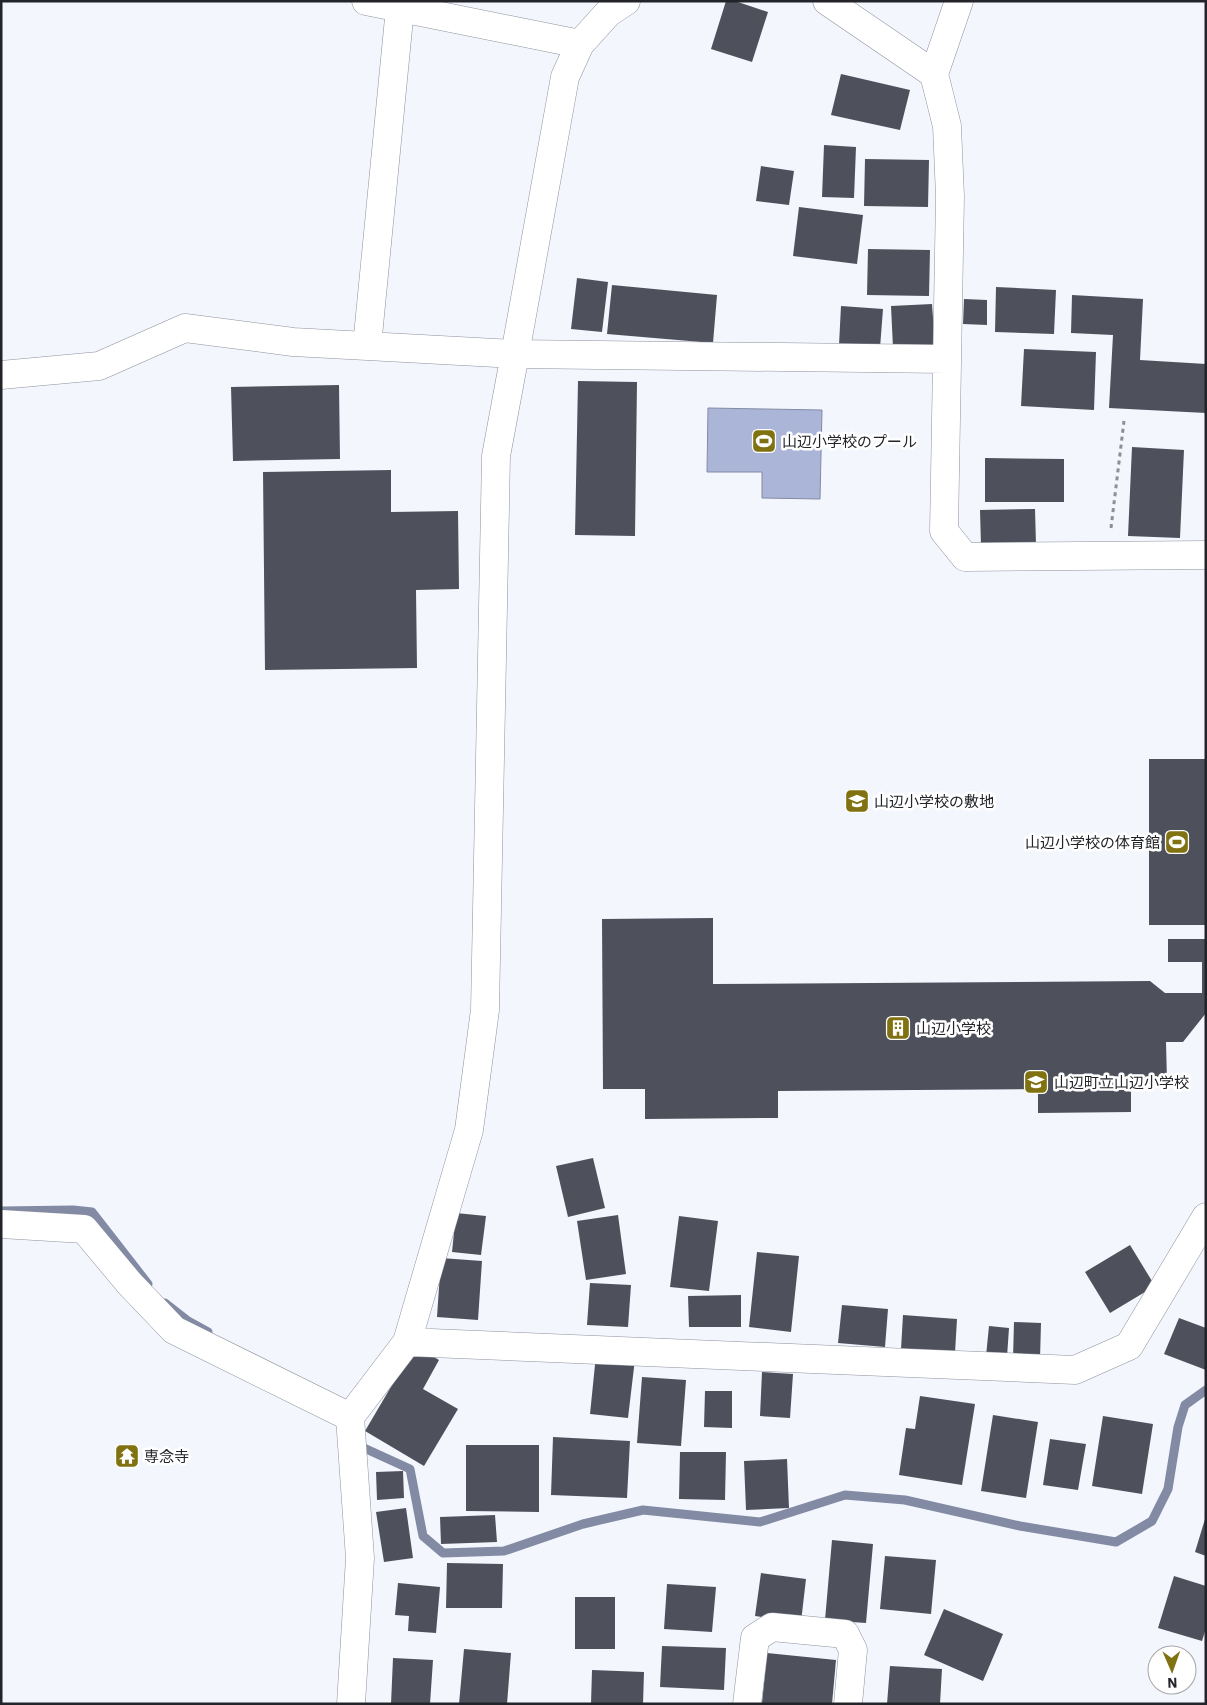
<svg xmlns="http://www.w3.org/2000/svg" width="1207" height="1705" font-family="'IBM Plex Sans','Noto Sans JP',sans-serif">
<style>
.water{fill:#abb5d8;stroke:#828aa4}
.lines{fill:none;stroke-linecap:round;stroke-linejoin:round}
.stream{stroke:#828aa4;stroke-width:9}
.building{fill:#4e515b}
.minor-casing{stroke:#8e929d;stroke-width:29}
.tertiary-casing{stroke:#8e929d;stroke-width:29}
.path{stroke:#8d8f95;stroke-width:3;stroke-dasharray:4 4;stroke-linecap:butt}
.minor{stroke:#fff;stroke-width:28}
.tertiary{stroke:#fff;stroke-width:28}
.labels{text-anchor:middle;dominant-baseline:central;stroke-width:5;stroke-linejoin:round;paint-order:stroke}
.poi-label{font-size:15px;fill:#232429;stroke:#fff;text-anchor:start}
</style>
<rect width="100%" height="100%" fill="#f3f6fd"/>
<path class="water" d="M708,408L822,410L820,499L762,498V472H707Z"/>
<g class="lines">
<path class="stream" d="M2,1211L73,1210L92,1212L148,1284
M165,1303L188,1321L208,1332
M364,1448L410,1469L423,1536L443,1553L504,1551L583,1524L643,1510L760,1522L845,1495L905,1500L1020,1526L1116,1542L1152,1521L1168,1489L1178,1427L1185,1405L1206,1390"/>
</g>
<path class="building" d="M726,1H735L768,12L752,62L711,49Z
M841,74L910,90L900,130L831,115Z
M824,145L856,147L854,198L822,197Z
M865,159L929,160L928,207L864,206Z
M761,166L794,171L789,205L756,201Z
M799,207L863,215L857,264L793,256Z
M868,249L930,250L929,296L867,295Z
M577,278L608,282L602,332L571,329Z
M612,285L717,295L713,343L607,334Z
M996,287L1056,290L1054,334L995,332Z
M1072,295L1143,299L1140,360L1206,364V413L1109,408L1113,335L1071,333Z
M964,299L987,300V325L963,324Z
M932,304L935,346L893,348L891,306Z
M841,306L883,309L880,348L839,345Z
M1024,349L1096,352L1094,410L1021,406Z
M578,381L637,382L635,536L575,535Z
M339,385L340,459L233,461L231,387Z
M1132,447L1184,450L1180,538L1128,536Z
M985,458L1064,459V502H985Z
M391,470V512L458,511L459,589L416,590L417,668L265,670L263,472Z
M1035,509L1036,545L981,546L980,510Z
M1149,759H1206V925H1149Z
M713,918V984L1150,981L1165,993H1202V962H1168V939H1206V1013L1183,1042H1166L1167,1082H1131V1112L1038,1113V1089L778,1091V1118L645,1119V1089H603L602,919Z
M593,1158L605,1208L568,1217L556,1166Z
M456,1213L486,1216L481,1255L452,1252Z
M618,1215L626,1274L586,1280L577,1221Z
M679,1216L718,1221L709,1291L670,1287Z
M1130,1245L1155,1286L1110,1313L1085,1272Z
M757,1252L799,1256L791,1332L749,1327Z
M441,1258L482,1261L478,1320L437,1317Z
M590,1283L631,1285L628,1327L587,1325Z
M741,1295V1327H689L688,1296Z
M842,1305L888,1309L885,1347L838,1343Z
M903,1315L957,1319L955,1353L901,1349Z
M1179,1318L1206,1328V1370L1164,1354Z
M1014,1322L1041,1323L1040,1359L1013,1358Z
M989,1326L1009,1328L1007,1357L986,1356Z
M415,1346L439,1360L423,1389L458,1409L424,1466L365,1431Z
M596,1355L635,1359L628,1418L590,1414Z
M762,1372L793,1374L790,1418L760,1416Z
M642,1377L686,1380L681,1446L637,1443Z
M705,1391H732V1428L704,1427Z
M920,1396L975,1404L962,1485L899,1475L906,1428L915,1429Z
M993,1415L1038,1422L1026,1498L981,1491Z
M1103,1416L1153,1424L1142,1494L1092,1486Z
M553,1437L630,1441L627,1498L551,1495Z
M1050,1439L1086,1444L1078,1490L1043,1485Z
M466,1445H539V1512L466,1511Z
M680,1452H726L725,1500L679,1499Z
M787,1459L789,1508L746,1510L744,1461Z
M403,1471L404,1498L377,1500L376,1472Z
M406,1508L413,1558L384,1562L376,1512Z
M495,1515L497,1542L441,1544L440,1517Z
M1205,1519H1206V1556L1195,1552Z
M832,1540L873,1544L866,1623L825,1620Z
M885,1556L936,1560L931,1614L880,1609Z
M447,1563L503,1564L502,1608H446Z
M761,1573L806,1579L801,1622L755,1616Z
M1174,1576L1206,1586V1628L1202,1641L1158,1628Z
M398,1583L440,1587L436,1633L408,1631L409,1616L395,1615Z
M667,1584L716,1587L712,1632L664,1629Z
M575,1597H615V1649H575Z
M944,1609L1003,1634L983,1681L924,1655Z
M662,1646L726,1648L724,1690L660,1687Z
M464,1649L511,1653L507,1704H459Z
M767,1653L836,1660L832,1704L762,1703Z
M393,1658L433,1660L430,1704H391Z
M890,1666L942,1669L940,1704H887Z
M592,1670L644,1672L643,1704H591Z"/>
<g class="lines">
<defs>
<path id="minor" d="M366,1L580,44
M827,1L934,74
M959,1L934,74L947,126L950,196L944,531L965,557L1206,555
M367,346L400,8
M1,375L99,366L185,328L293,342L515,354L946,359
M1,1224L84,1229L130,1284L174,1330L350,1417
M407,1342L1075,1370L1129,1346L1206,1217
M351,1704L360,1558L350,1417L407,1342L469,1130L485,1010L496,456L515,354
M747,1704L755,1638L772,1627L845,1634L853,1650L848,1704"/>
<path id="tertiary" d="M515,354L565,77L580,44L608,13L626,1"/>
</defs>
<use href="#minor" class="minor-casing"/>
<use href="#tertiary" class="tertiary-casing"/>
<path class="path" d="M1111,528L1124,421"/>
<use href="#minor" class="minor"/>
<use href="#tertiary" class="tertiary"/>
</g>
<defs>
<symbol id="stadium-square" viewBox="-11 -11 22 22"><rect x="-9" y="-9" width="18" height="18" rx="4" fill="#807111" stroke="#fff"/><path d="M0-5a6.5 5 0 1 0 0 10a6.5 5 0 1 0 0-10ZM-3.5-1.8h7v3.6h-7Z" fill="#fff"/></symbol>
<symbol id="school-square" viewBox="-11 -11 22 22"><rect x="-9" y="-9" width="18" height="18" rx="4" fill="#807111" stroke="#fff"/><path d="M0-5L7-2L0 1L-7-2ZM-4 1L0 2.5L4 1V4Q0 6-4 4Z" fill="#fff"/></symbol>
<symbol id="building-square" viewBox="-11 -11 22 22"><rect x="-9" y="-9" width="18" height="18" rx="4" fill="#807111" stroke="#fff"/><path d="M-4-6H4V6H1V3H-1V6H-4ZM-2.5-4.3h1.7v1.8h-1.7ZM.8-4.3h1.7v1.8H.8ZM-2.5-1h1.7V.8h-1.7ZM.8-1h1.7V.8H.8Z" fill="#fff"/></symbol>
<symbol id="temple-square" viewBox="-11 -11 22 22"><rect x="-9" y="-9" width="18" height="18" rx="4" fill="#807111" stroke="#fff"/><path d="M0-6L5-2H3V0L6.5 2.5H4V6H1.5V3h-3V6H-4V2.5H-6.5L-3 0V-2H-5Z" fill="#fff"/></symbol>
</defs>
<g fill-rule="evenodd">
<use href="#stadium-square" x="750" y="427" width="28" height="28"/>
<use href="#school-square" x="843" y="787" width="28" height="28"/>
<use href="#stadium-square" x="1163" y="828" width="28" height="28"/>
<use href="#building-square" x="884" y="1014" width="28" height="28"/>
<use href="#school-square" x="1022" y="1068" width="28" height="28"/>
<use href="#temple-square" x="113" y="1442" width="28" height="28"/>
</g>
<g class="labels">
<g class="poi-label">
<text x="782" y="441">山辺小学校のプール</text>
<text x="874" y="801">山辺小学校の敷地</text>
<text x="1160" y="842" text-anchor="end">山辺小学校の体育館</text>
<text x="916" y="1028">山辺小学校</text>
<text x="1054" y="1082">山辺町立山辺小学校</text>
<text x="144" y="1456">専念寺</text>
</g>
</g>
<rect width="1207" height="1705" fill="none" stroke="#232429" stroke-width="5"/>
<g transform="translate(1172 1670) rotate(178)"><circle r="24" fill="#ffffff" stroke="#a7a7a9"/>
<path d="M0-4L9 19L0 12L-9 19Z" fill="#807111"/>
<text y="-8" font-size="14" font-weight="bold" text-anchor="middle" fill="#232429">N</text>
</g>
</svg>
